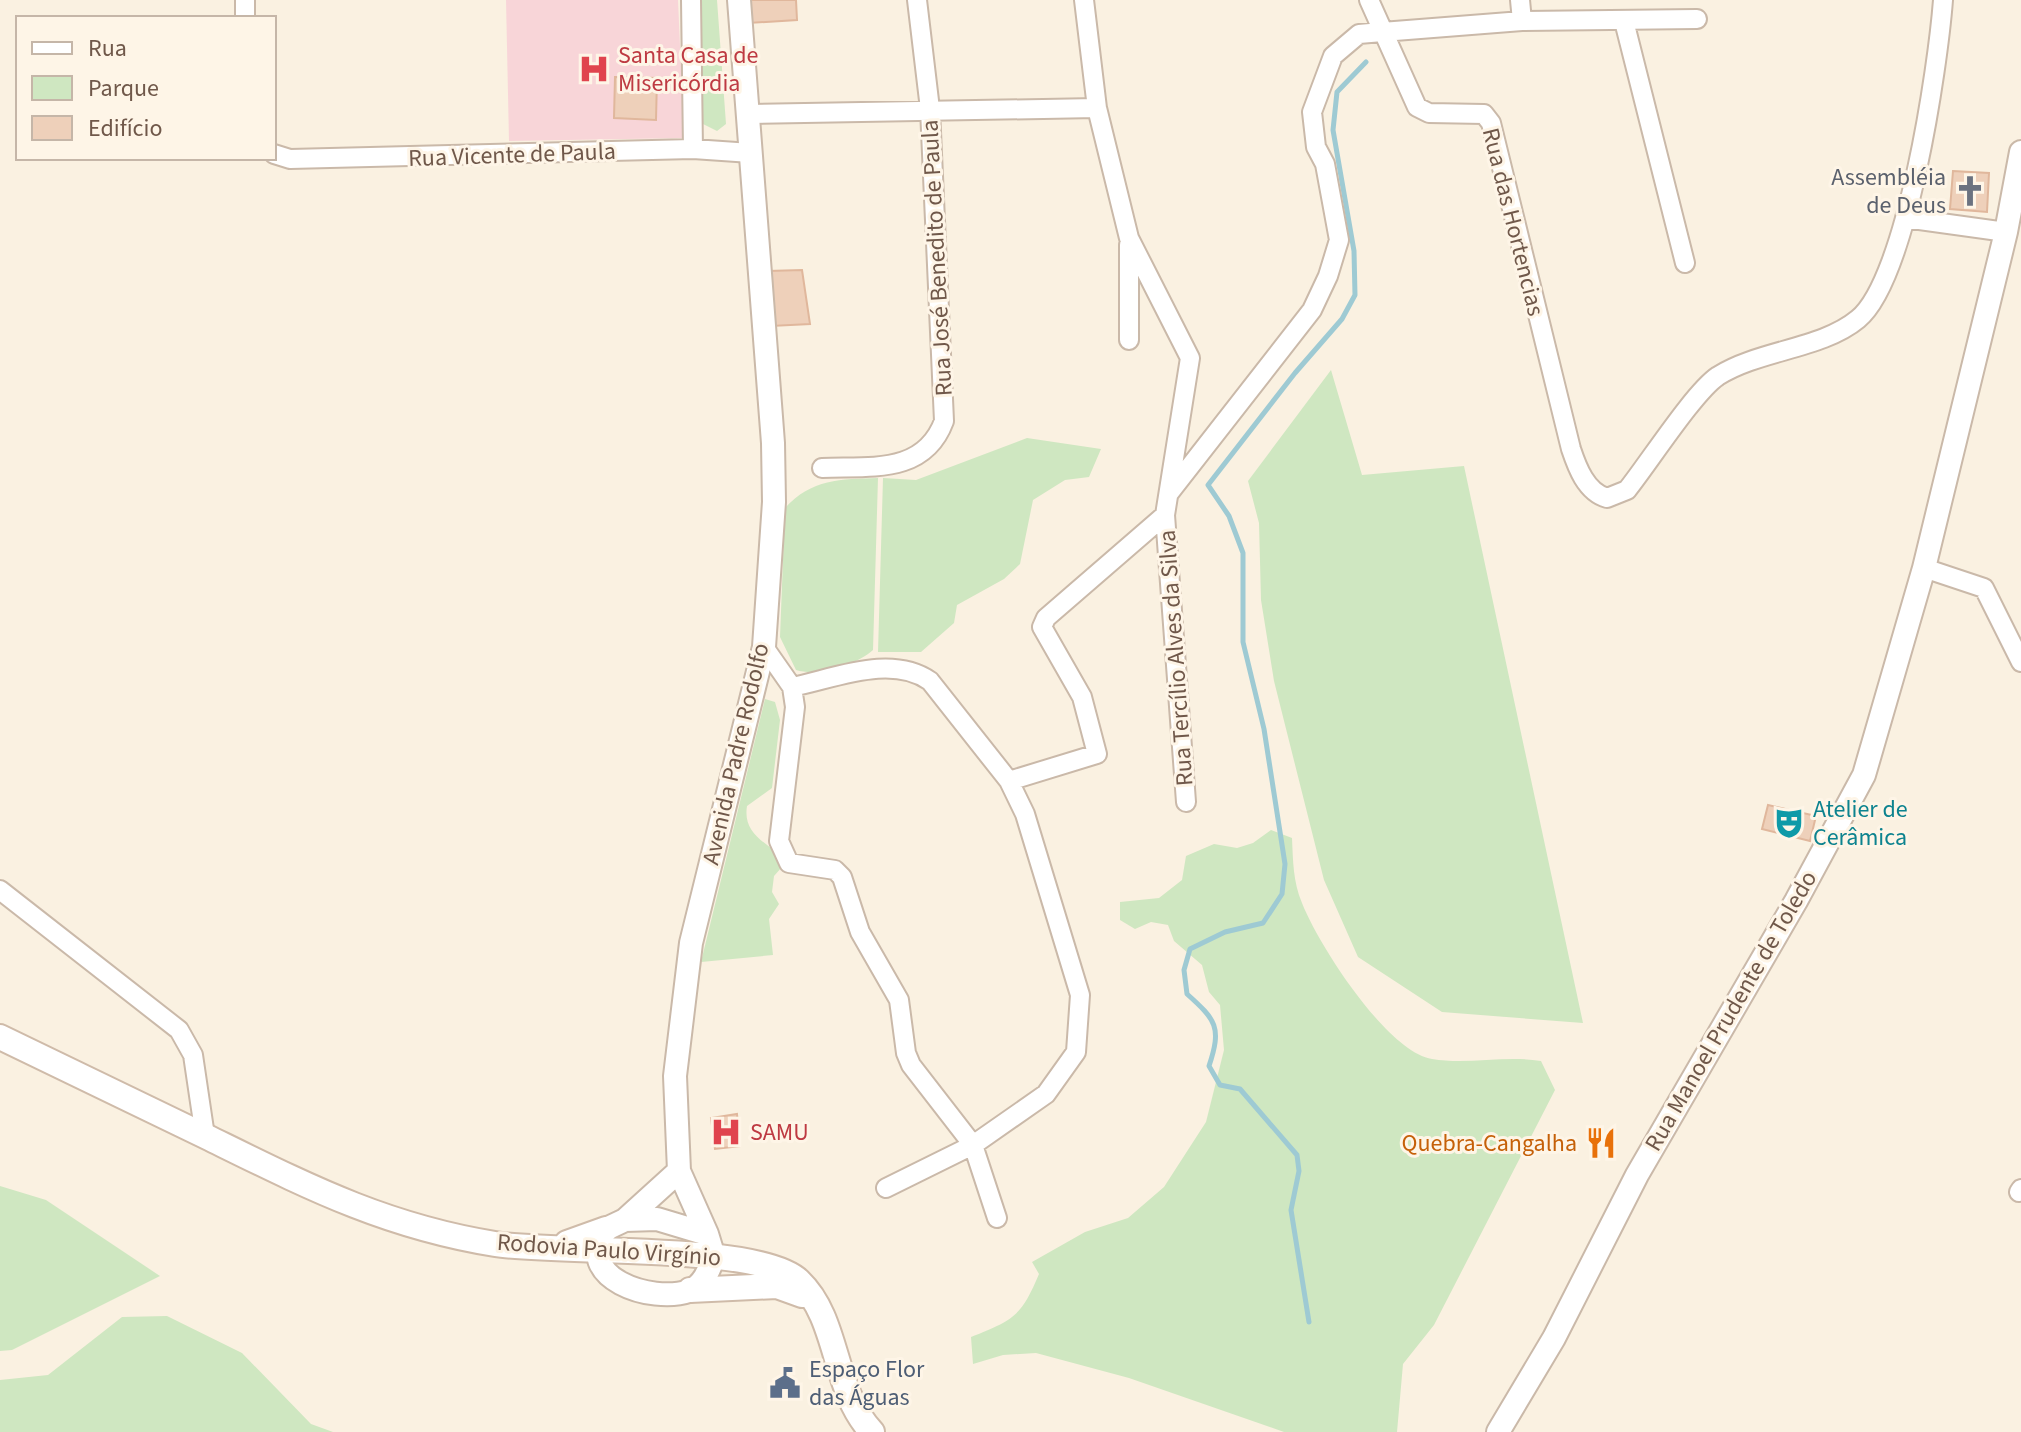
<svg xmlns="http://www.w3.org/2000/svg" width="2021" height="1432" font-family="'Source Sans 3',sans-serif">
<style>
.medical{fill:#f8d5d8}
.green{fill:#cfe7c1}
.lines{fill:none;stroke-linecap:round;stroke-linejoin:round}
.stream{stroke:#9ecad3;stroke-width:5}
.building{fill:#eed0ba;stroke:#e0b79c;stroke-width:2}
.minor-casing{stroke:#cab9a9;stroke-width:22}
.tertiary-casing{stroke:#cab9a9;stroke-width:26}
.secondary-casing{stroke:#cfbba9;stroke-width:28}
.minor{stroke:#fff;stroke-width:18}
.tertiary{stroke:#fff;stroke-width:22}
.secondary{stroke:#fff;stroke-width:24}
.labels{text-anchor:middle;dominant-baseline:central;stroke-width:6;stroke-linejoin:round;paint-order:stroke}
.health-label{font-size:24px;fill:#be3a42;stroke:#fef5e7;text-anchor:start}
.street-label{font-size:24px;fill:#70584a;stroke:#fef5e7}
.worship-label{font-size:24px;fill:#5b616d;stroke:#fef5e7;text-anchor:end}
.culture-label{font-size:24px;fill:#0d838f;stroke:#fef5e7;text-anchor:start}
.food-label{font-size:24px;fill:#c56008;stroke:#fef5e7;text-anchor:end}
.service-label{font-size:24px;fill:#4e5e75;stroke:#fef5e7;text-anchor:start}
</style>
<rect width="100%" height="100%" fill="#faf1e1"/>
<path class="medical" d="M506,0H678L684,138L509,141Z"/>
<path class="green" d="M697,0H717L726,124L717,131L701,123Z
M1331,370L1362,475L1464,466L1583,1023L1442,1012L1358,957L1324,880L1274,681L1261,600L1259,523L1248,481Z
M1027,438L1101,449L1089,477L1065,480L1033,500L1020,564L1004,579L957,605L954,623L921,652H878L883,478L916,480Z
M878,478L873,650C856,665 819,677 796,670L780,637L785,508C811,479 841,479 878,478Z
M765,699L775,702L780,720L772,788L747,806C743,831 761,840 780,855L782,867L774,876L772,892L779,904L769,919L773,955L701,962Z
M1271,830L1292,838C1293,860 1293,882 1302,903C1318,944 1387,1052 1432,1059C1468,1065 1505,1055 1541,1061L1555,1090L1434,1325L1403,1364L1397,1432H1284L1129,1378L1036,1353L1003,1355L973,1364L971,1337C1013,1320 1021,1317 1039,1274L1032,1262L1085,1232L1128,1218L1164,1187L1206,1122L1224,1050L1220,1005L1209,992L1202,965L1174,941L1168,925L1151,922L1135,929L1120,920V902L1159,898L1182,880L1186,856L1214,844L1237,848L1253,843Z
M0,1186L46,1200L160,1276L12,1350L0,1351Z
M167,1316L242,1353L311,1424L333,1432H0V1380L48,1375L122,1317Z"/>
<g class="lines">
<path class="stream" d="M1309,1322L1291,1210L1299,1171L1297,1155L1240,1089L1220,1085L1209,1066C1222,1027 1216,1020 1187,994L1184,970L1190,949L1225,932L1263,923L1282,894L1285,864L1264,729L1243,642V553L1229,516L1208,485L1295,373L1342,319L1355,295L1354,251L1333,130L1337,92L1366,62"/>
</g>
<path class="building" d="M746,0H796L797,20L748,23Z
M615,77L657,78L656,120L614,118Z
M1953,171L1989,173L1987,212L1950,209Z
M802,270L810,324L771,326L768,271Z
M1768,805L1816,816L1810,841L1762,829Z
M737,1114L740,1146L715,1149L711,1118Z"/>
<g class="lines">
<defs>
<path id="minor" d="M245,0V18
M691,0L693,149
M1369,0L1417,107L1429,113L1484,114L1491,123L1571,449C1577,467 1586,492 1607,498L1627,490C1648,464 1694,392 1718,376C1759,350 1822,349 1858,319C1907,279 1938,66 1943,0
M1520,0L1522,21
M1624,21L1685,263
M748,114L1097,108
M274,154L290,159L693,149L751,153
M1905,218L2006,232
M1129,340V245
M822,468C870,466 924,475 944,421L930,109L917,0
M1170,492L1312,310L1328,276L1339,240L1325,164L1316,147L1312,112L1333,56L1359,34L1382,32L1522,21L1697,19
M1165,515L1186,802
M1924,568L1984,588L2021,662
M764,647L792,687L795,707L779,841L789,863L835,870L842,877L860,932L899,1000L906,1053L911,1065L973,1145L997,1218
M792,687C836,678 891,654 930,681L1009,781L1025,814L1080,995L1076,1052L1046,1094L973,1145L886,1188
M1009,781L1097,754L1082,697L1042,627L1046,618L1165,515L1190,358L1129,238L1097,108L1084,0
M0,890L179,1030L193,1055L205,1136
M2019,1192L2021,1189"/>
<path id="tertiary" d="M657,1219L707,1234L714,1257C709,1270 703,1286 689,1291C652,1304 572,1278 606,1229L625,1220Z
M625,1220L679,1171
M707,1234L679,1171L675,1076L691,943L764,647L774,502L773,443L739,0
M1498,1432L1554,1338L1637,1175L1796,901L1864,775L1924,568L2006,232L2021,152"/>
<path id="secondary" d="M0,1037C69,1070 138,1103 207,1137C307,1186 384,1226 495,1244C558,1254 760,1243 799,1281C840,1320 832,1390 872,1432
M567,1243L606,1229
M690,1290L777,1286L802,1295"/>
</defs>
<use href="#minor" class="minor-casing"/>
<use href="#tertiary" class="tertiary-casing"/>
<use href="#secondary" class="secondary-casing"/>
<use href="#minor" class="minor"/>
<use href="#tertiary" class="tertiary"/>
<use href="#secondary" class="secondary"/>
</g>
<defs>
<symbol id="hospital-bare" viewBox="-9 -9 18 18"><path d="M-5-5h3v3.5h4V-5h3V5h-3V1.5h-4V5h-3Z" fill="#e0444e" stroke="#fef5e7" stroke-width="2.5" paint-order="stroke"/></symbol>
<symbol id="church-bare" viewBox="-9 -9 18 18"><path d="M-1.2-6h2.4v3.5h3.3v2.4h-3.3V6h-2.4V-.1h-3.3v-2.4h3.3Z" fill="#6b7280" stroke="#fef5e7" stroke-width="2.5" paint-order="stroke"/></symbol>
<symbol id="theatre-bare" viewBox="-9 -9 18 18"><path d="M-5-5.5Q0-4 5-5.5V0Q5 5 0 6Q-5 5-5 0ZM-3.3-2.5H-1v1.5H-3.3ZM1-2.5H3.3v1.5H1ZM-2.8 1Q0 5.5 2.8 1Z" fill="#0f9aa8" stroke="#fef5e7" stroke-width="2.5" paint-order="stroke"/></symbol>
<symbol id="restaurant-bare" viewBox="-9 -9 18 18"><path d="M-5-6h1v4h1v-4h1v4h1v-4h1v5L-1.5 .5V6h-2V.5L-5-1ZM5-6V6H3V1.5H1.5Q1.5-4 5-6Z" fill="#e8710a" stroke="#fef5e7" stroke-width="2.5" paint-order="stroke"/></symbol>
<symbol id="civic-bare" viewBox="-9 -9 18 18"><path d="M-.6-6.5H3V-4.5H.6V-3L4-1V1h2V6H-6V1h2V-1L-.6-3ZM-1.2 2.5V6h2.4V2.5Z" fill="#5c6f8a" stroke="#fef5e7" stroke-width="2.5" paint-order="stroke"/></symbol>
</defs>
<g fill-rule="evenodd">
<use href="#hospital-bare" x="572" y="47" width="44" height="44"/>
<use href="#church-bare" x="1948" y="169" width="44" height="44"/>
<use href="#theatre-bare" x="1767" y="801" width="44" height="44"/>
<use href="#hospital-bare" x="704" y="1110" width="44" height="44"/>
<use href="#restaurant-bare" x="1579" y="1121" width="44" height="44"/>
<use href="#civic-bare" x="763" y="1361" width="44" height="44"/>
</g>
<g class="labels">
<g class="health-label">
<text x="618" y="55">Santa Casa de<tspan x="618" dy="28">Misericórdia</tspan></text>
<text x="750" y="1132">SAMU</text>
</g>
<g class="street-label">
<text transform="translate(512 155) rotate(-2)">Rua Vicente de Paula</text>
<text transform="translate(1513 222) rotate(76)">Rua das Hortencias</text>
<text transform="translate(937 258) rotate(-93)">Rua José Benedito de Paula</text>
<text transform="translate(1176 658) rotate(-94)">Rua Tercílio Alves da Silva</text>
<text transform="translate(736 754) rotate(-77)">Avenida Padre Rodolfo</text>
<text transform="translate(1731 1011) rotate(-60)">Rua Manoel Prudente de Toledo</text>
<text transform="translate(609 1250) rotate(4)">Rodovia Paulo Virgínio</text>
</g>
<g class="worship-label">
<text x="1946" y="177">Assembléia<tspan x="1946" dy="28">de Deus</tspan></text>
</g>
<g class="culture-label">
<text x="1813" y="809">Atelier de<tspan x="1813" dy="28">Cerâmica</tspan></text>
</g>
<g class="food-label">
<text x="1577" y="1143">Quebra-Cangalha</text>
</g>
<g class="service-label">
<text x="809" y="1369">Espaço Flor<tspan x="809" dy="28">das Águas</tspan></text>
</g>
</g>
<rect x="16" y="16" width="260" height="144" fill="#fef5e7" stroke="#c5b6a8" stroke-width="2"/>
<rect x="32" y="42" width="40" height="12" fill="#ffffff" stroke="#c5b6a8" stroke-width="2"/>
<text x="88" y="56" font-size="24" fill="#70584a">Rua</text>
<rect x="32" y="76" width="40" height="24" fill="#cfe7c1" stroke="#c5b6a8" stroke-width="2"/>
<text x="88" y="96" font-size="24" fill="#70584a">Parque</text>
<rect x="32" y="116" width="40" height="24" fill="#eed0ba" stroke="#c5b6a8" stroke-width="2"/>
<text x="88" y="136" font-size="24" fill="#70584a">Edifício</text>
</svg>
